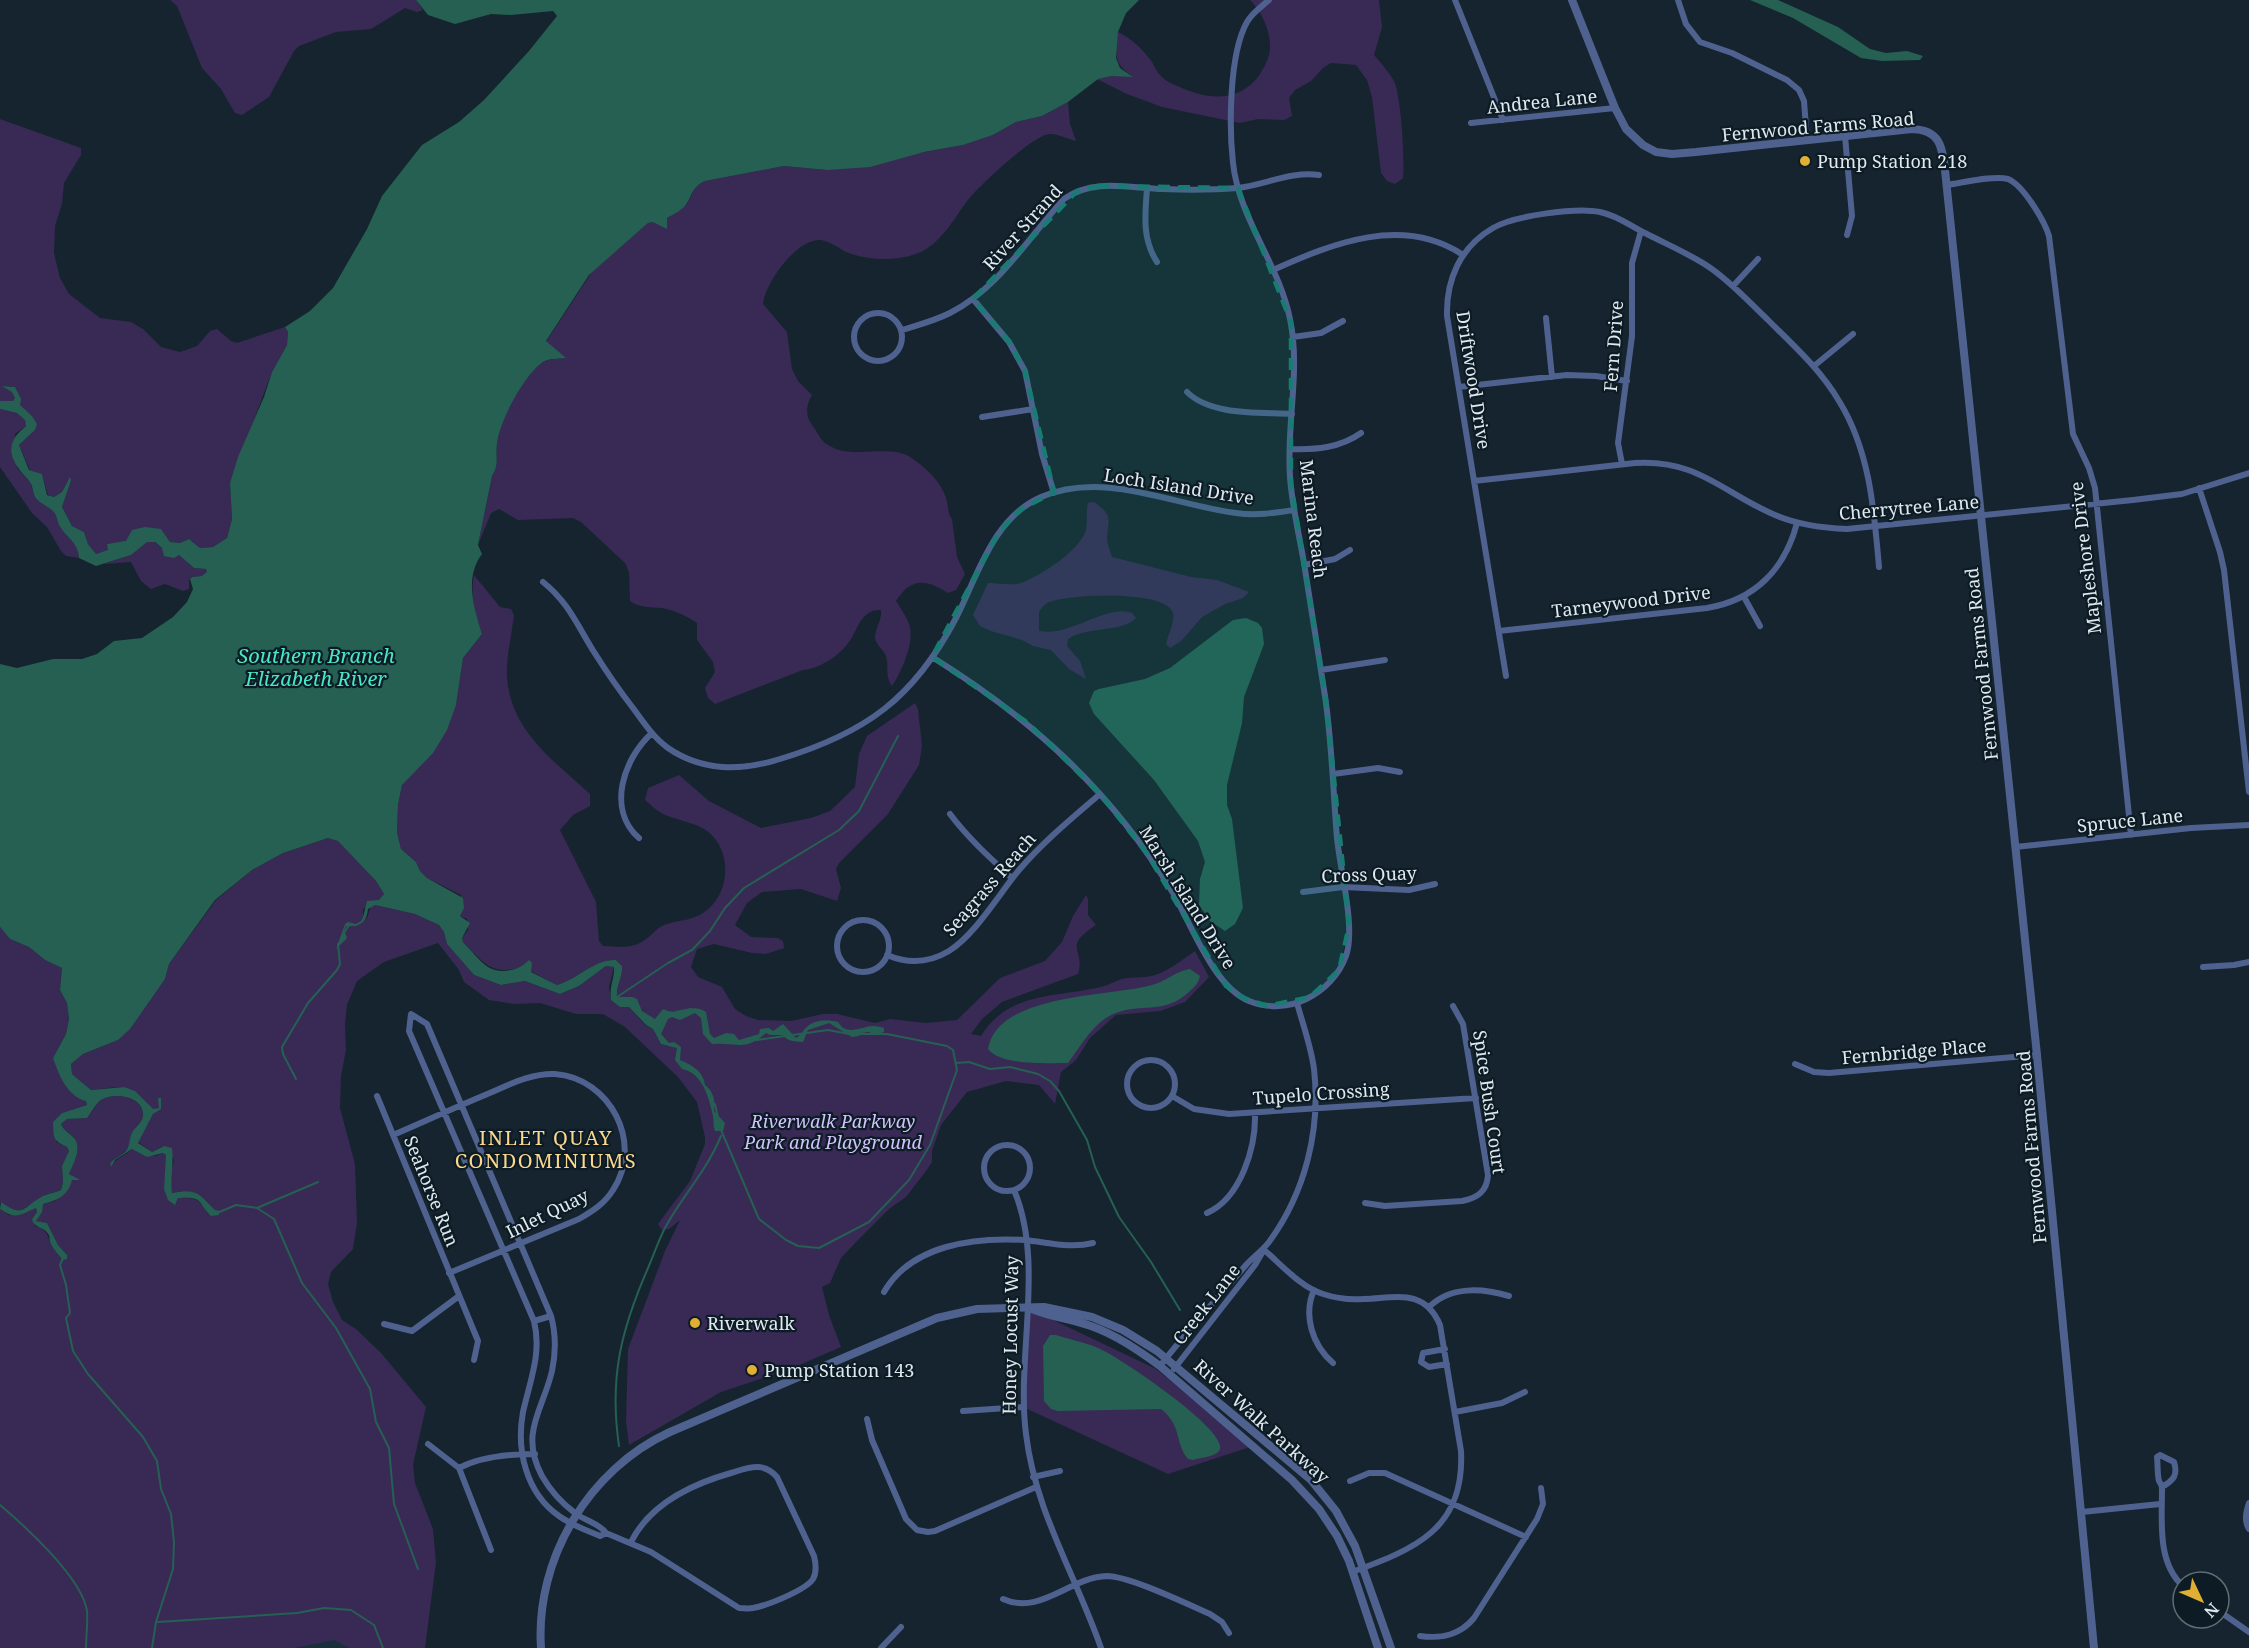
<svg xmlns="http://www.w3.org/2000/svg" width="2249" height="1648" font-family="'Noto Serif',serif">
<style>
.built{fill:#192f3c}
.green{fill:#382a55}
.water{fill:#256053}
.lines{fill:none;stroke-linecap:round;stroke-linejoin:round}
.stream{stroke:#256053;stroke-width:2}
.minor{stroke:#4f628f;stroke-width:6}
.tertiary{stroke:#4f628f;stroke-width:8}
.marked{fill:#197c74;fill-opacity:0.2;stroke:#197c74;stroke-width:4.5;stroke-dasharray:12 8;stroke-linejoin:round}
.poi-dot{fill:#e1af34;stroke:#0c1b24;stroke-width:2}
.labels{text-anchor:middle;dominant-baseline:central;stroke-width:4.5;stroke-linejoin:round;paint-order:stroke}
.street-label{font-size:18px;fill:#dfe9ef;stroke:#0c1b24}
.poi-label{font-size:18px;fill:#dfe9ef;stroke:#0c1b24;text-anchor:start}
.park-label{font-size:18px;font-style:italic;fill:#d2c2fd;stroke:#0c1b24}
.water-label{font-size:20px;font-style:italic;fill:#49e7c6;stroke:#0c1b24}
.neighbourhood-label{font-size:20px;letter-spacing:1.5px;fill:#fad88e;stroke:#0c1b24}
</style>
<rect width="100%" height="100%" fill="#15242e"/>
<path class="built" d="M346,1638L356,1648H209Z"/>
<path class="green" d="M170,0H416L423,10L417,12L405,8L371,29L336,32L299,46L294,51L269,97L242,115L235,113L221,89L202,68L177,6Z
M1250,0H1379L1382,27L1374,55C1381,63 1389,72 1394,81C1401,95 1405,161 1403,178L1395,184L1387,181L1381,173L1372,97L1367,80L1356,65L1331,63L1323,68L1311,81L1295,90L1289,98L1292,116L1284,120L1258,119L1240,123L1162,107L1127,94L1097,79L1112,76H1132C1112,62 1116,54 1118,32C1132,39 1142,48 1152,62C1155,67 1157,73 1162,77C1167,82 1175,85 1182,88C1218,104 1253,99 1268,58C1275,39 1263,13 1250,0Z
M1068,102L1070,124L1076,141C1068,139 1058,134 1050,134C1034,134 979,186 968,200C955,217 943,240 923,251C901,262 868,261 846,252C839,248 829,241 821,240C797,238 765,283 763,304L787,332L792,369L798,381L812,395C806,404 805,416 812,425C816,430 820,439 825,443C850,462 886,443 910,457C924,466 941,481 946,498C949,506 947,513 952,519L957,557L965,574L956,590L948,593C926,579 911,577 896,601C901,609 908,619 910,627C914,644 901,673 892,686C884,674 890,665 885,654C882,648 876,645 875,638C875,628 882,621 881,610C858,609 858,635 844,648C834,659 817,669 803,670L715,704L708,698L705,688L715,672L713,662L697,640V623C687,616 674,610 662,608C650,607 640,608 630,601L629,573L626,564L581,522L573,518L518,520L499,509L491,513L478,545L492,476C500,463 495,458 497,444C499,421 523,376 542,363C549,358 557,359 565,358L546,342L592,272L648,223L667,218L680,210L687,204L696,186L705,181L784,166L827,170L963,145L993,135L1016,122L1042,116Z
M0,119L81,148V155L64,183L62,204L55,226L54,253L60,278L69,294L100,318L131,322L143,329L161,347L180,352L197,346L210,331L217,329L231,341L237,343L285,327L288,332L287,345L272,372L230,483L232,519L227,538L213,547L200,548L189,539L180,543L170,542L161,529L126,542L107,544L109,550L96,554L88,544L84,532L72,526L62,507L70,478L62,492L54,497L48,495L42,475L30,470L19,445L35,430L32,416L19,405L15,387L4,386L13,392L15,398L13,401H0Z
M0,409L17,413L25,419L26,426L15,434L17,468L30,482L35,497L55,512L61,528L73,539L78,550L79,558L66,556L61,551L47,527L32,513L0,467Z
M1094,502C1112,515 1109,517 1107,537C1107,544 1110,550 1112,557L1191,577L1217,580L1249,592L1243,598L1225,604L1202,617L1181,641L1170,648L1166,644C1168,635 1175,621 1173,613C1166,589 1069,594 1049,602C1044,604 1042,608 1039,612V631C1071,637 1107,603 1132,613L1136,618C1121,633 1087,626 1068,639L1067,646L1080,661L1086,679L1069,669L1051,650L1033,646L1022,640L991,631L980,626L973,615L988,583C998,583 1011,586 1021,583C1040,576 1074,554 1084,535C1089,525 1085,514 1088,503Z
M146,542H154L162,548L179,555L194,568L206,569L208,572L203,576L191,577L189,581V589L183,591L165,584L151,589L141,581L131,562L103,564L131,555Z
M474,575L500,607L511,609L514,615C512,634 506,656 507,676C510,730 553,760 590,794V806L573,815L560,830L596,902L599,941L603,946C623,947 633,950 650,936C654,932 659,927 664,925C674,921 685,921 695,917C725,906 734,865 716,840C704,823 685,823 668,816C659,813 652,806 645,800L648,788L679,775L709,801L761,828L811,818L830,811L855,787L859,754L867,736L915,703L918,709L922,746L919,765L888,814L839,863L836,869L841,888L837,901L801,889L762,892L747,903L735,925L751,937L778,938L783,941L784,948L766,954L752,953L714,944L697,949L691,967L698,977L722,987L735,1009L746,1016L758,1020L791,1021L823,1014H837L875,1023L890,1019L926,1023L957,1020L1000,978L1045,961L1062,942L1073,916L1086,895L1088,899V915L1096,925C1061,948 1086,949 1078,974L1002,1002L982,1019L971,1034L981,1036C1009,991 1055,998 1101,987C1110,985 1118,979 1128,978C1137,977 1146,978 1155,975C1170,970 1182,960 1195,951L1209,977L1185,1002L1160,1011L1116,1015L1090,1038L1076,1060L1061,1072L1055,1104L1039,1085L1006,1081L967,1092L941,1125L932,1151V1162L926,1171L906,1197L889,1209L856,1242L841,1258L830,1283L822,1287L829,1315L841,1347L790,1369L721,1392L629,1445L626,1421L628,1349L665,1251L680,1220L669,1229L662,1230L658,1224L690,1181L705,1144V1137L697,1102L678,1077L625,1027L603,1014H576L540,1003L514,1004L489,1000L464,982L459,970L438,943L384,962L357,981L347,1005L345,1024L346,1050L341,1076L340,1108L355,1164L357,1223L353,1249L331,1272L328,1284L333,1302L342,1320L356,1329L382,1354L426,1407L413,1465L415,1483L433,1529L436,1562L425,1648H350L334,1640L294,1648H0V1209L9,1215L36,1208L37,1212L32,1219L35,1226C45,1229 48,1233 50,1243L67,1255L58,1245L47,1223L36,1221L43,1204L55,1201L72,1180H79L69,1174C73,1164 82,1150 75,1139C71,1133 64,1131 61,1124L67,1119L87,1118C91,1113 96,1104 101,1100C114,1092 142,1096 143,1115C143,1122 134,1128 131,1135C130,1140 131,1144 128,1148C124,1154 115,1158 110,1163L111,1166C116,1158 125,1156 132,1149L155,1156L163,1153L167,1155L164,1189L175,1204L178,1198C194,1197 201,1199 208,1214L215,1210C199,1194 196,1188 172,1193L170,1177L174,1160L163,1146L152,1152L138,1142L153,1114L159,1108L153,1110C127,1082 127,1086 91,1090L72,1074L71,1064L83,1054L118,1040L165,979L169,964L216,900L252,870L283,853L328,838L339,841L376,881L384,894L383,898L363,909V917L359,924L367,918L371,906L375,905L415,914L439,925L444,932L447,944L474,975L501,985L525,981L560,994L579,986L606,966L614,967L609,987L611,1000L628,1006L645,1025L653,1029L661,1044L669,1046L632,997H617C616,985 623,978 622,966L616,960C594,959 578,979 557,985L523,967C490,976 485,963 463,942L462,938L468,930L467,919L460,916L461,895L427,878L420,871L416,862L401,849L397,832L398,805L402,785L456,705L463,658L482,634C475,613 470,596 474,575Z
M0,927L10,939L29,947L45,960L62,968L60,990L67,1003L69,1019L66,1034L53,1058L86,1100L87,1105L62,1113L56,1142L67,1147L69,1151L62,1166L63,1182L61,1190L45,1195L20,1211L14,1212L0,1202Z
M1028,1308L1156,1369L1253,1446L1168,1474L1023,1407Z"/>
<path class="water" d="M416,0H1139L1126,13L1118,32L1116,58L1120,68L1133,77L1112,76L1098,79L1068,102L1042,116L1016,122L993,135L963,145L924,152L870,167L827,170L784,166L705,181C693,186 693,193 687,203C683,210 674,214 667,218V229L653,222L648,223L589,275L546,341L566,358C558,359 550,358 543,362C524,375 499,422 497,444C495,458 500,463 492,476L478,545L482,554C464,578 474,608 482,634L463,658L456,705L447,730L433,753L402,785L398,805L397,832L401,849L416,862L420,871L427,878L463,898L464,908L460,916L470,923L462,938L463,942C471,950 479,961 488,967C501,975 520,970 529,960L532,963L531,972L557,985C578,979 594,959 616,960L622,966C623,978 616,985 617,997H632L637,999L642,1011L655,1019L663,1009C682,1018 690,1001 706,1012L710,1034L714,1038L726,1033L734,1034L739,1040L759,1034L760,1029L769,1028L773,1031L783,1024L796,1038C802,1035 802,1031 807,1027C815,1019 828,1020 838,1022C847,1037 861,1026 874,1026C877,1026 881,1027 884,1028V1032L875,1035L869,1032L861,1033L859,1036L852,1037L829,1023L808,1030L803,1042C794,1041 788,1042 783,1035H770L766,1033C746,1052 737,1042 712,1044L703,1034L701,1018L695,1013L680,1020L672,1017L668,1019L661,1034L669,1043L674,1042L681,1047L680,1060C692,1065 703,1071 705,1085C713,1091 716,1101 714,1111L725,1123L723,1131H715C713,1126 714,1122 713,1116C709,1098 703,1073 682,1069L675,1060L677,1048L661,1044L653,1029L646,1025L629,1007H620L611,1000C609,987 615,977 614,967L606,966L579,986L560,994L525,981L501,985L474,975L447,944L444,932L439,925L415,914L375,905L368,909C367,923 359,927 346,926L344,930L347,938L336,949L345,924L348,922L359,925L363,917L367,901L379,900L384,894L376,881L338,841L328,838L283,853L252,870L215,900L169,964L165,979L130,1029L118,1040L83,1054L71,1064L72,1074L91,1090L124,1087L135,1091L153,1109L159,1108L158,1098H161V1109L153,1114L138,1143L152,1152L164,1146L172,1148C174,1164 170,1177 172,1193C197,1188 198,1193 215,1210L219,1211V1215L211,1216C197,1202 204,1196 178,1198L175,1205L168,1200L164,1189L166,1155L163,1153L147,1157L132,1149L115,1160L111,1167L110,1163C115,1158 120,1156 125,1152C130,1147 129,1141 131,1135C133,1128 143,1123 143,1115C143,1096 114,1092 101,1100C96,1103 91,1113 87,1118L67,1119L61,1124C64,1131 70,1133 75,1139C82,1150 73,1164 69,1174L80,1180H72C68,1196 58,1200 43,1204L42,1212L36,1221L47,1223L58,1245L67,1255V1259L63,1260C59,1255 54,1250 51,1244C49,1241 50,1238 49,1235C44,1226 34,1229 32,1219L37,1212L36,1208C19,1215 16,1220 0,1209L1,1202C24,1219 22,1207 43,1196C49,1193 55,1193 61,1190L63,1182L62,1166L69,1151L67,1147C52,1140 54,1138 53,1122L62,1113L87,1105L86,1101C67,1096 59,1075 53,1058L66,1034L69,1019L67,1003L60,990L62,968L45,960L29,947L10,939L0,927V664L17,668L53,659H82L97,654L114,641L142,638L173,617L187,602L193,589L190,579L192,577L202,576L207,572L206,569L194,568L179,555L174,558L164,556L162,548L155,542H147L131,555L96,566L79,558C78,542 68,539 61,528C57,523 58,516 53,511C48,506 39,503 35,497C33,493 33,488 31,484C28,478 22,474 19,469C6,451 10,439 26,426L25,420L17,413L0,409V401H13L15,398L12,392L2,386L15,387L21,399L20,405L32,416L37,424L35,430L19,445L29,470L42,474L47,495L54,497L62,492L70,477L71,480L62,507L72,526L84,532L88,544L96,554L108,550L107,544L126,541L132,530L145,527L161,529L170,542L180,543L189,539L200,548L213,547L227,538L232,519L230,483L238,457L264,397L272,372L287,345L288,332L285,327L310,311L333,288L367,229L382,196L422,145L459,122L484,100L529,51L557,16L553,11L511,15L491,14L455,24L428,15Z
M1750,0H1778L1838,27L1870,49L1886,53L1907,51L1923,56L1920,60L1882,61L1861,58L1793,18Z
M1246,618L1258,623L1262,628L1264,644L1244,697L1242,723L1227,785V805L1232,819L1243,908L1235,924L1225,931L1210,921L1199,905L1200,879L1205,862L1198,841L1154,780L1094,714L1089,703L1094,691L1099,689L1145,679L1170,668L1233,620Z
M1190,969L1200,976C1198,984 1195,986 1190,991C1162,1017 1141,1001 1111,1015C1093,1024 1080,1047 1068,1063C1047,1063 1001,1066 988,1049C997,993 1110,997 1152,985C1165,982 1175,971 1190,969Z
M1050,1335H1056C1071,1340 1090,1343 1104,1351C1121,1359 1233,1433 1219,1451C1214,1457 1199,1458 1193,1460L1188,1459C1174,1442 1183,1427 1161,1409L1058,1411L1051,1409L1044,1401L1043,1346Z"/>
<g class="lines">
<path class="stream" d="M343,934L349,925H356L361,922
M617,997L668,963L692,950L710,931L725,908L744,888L839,830L859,811L898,736
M676,1012L691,1009
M757,1040L828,1030L849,1034
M956,1063L969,1062L990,1069L1010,1067L1038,1074L1050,1081L1059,1091L1087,1140L1095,1167L1119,1217L1151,1262L1180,1310
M296,1079L283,1054L282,1047L308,1003L337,970L340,964L338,944
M715,1104L718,1118
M721,1130L759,1219L786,1240L798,1246L819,1248L869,1222L909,1180L930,1145L957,1070L953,1050L947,1046L887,1034H857
M257,1208L274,1219L302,1283L336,1328L370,1389L376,1422L389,1448L394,1504L418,1569
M217,1213L236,1205L257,1208L318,1182
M63,1258L60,1265L66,1285L70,1313L66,1318L73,1351L88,1374L143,1437L157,1461L161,1489L171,1514L174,1542L173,1569L156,1622L152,1648
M619,1446C609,1378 621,1330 648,1268C654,1254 659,1239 666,1226C684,1194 707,1170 721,1136
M0,1505C26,1527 82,1578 87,1611C88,1623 86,1636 86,1648
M158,1622L297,1613L324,1608L351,1610L374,1625L383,1648"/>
<path class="minor" d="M1455,0L1503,120
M1678,0L1686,24L1700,42L1732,53L1787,80L1799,90L1804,101L1807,140
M1471,123L1615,108
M1845,136L1852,216L1847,235
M1946,185C1962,183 1994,175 2008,179C2023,185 2044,220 2049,236L2073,434L2089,468L2095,488L2131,835
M1147,189C1145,215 1142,239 1157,262
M1273,270C1333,243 1403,215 1463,255
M1733,286L1758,259
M973,299L1009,342L1025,371L1042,454L1054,493
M854 337a24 24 0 1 1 48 0a24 24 0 1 1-48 0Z
M1546,318L1552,377
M902,330C918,325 934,321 950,313C999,288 1027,239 1064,199C1093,178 1129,188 1163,189C1188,190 1212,190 1237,188C1265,185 1291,171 1319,175
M1293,337L1321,333L1343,321
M1814,366L1853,334
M1459,387L1567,375L1596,376L1627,381
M1187,392C1211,416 1260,412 1292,414
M982,417L1033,409
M1290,449C1315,450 1340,448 1361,433
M1622,464L1618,443L1632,336V263L1641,231
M1474,481L1635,463C1698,459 1723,493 1775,515C1798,525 1822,528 1847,529L2133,500L2182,494L2249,473
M2199,488L2220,552L2224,570L2249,792
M1304,565L1335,559L1350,550
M543,582C569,603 577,625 594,652C606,671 619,690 633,708C643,722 654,738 668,748C703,772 741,771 780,759C866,733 914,698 956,618C978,575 993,518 1041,497C1104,470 1173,505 1236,513C1256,516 1275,513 1294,510
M1744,597L1760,626
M1499,631L1707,608C1755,600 1785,569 1797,523
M932,657C1032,719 1112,791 1173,893C1192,926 1214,987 1249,1001C1288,1017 1332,994 1346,956C1356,928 1340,870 1337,838C1333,791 1332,743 1325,696C1318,652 1311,607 1304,563C1299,534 1292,506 1290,477C1286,424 1301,371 1290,319C1279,264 1239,219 1233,163C1229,127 1229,54 1247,22C1252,13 1262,6 1269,0
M1321,670L1385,660
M1506,676L1447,316C1446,280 1460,247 1493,228C1513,216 1576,207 1600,212C1616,215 1631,226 1645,233C1666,244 1690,254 1709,267C1731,282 1748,301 1767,319C1793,345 1820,369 1839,401C1870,451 1874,510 1879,567
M1333,774L1378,768L1400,772
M950,814C968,838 990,858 1012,878
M639,838C606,809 624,758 652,733
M2015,847L2191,828L2249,825
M1303,892L1343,887L1409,890L1435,884
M837 946a26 26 0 1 1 52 0a26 26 0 1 1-52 0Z
M887,955C908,964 929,963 949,951C975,935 999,894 1019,870C1043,842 1072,818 1100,794
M2203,967L2234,965L2249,962
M1127 1084a24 24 0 1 1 48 0a24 24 0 1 1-48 0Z
M1795,1064L1814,1072L1829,1073L2037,1055
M377,1096L478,1341L474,1360
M1172,1096L1194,1109L1229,1114L1476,1098
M393,1135C423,1122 454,1108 485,1095C507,1086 530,1073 555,1074C610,1078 644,1143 613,1190C605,1203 593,1211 579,1219L449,1273
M984 1168a23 23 0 1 1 46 0a23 23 0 1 1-46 0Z
M1014,1190C1045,1263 1016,1356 1026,1434C1035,1511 1076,1576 1101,1648
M1365,1203L1385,1206L1462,1201C1478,1198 1487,1191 1488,1175L1463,1024L1453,1006
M1207,1213C1241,1198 1256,1147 1255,1113
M1263,1249C1281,1264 1300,1287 1323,1294C1335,1298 1351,1300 1364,1299C1396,1298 1424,1288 1440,1325L1461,1451C1465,1529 1415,1549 1352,1572
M1314,1290C1303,1315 1312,1345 1333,1363
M884,1292C911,1245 974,1237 1024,1240C1047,1242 1070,1249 1093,1243
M1429,1307C1450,1286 1482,1288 1509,1296
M534,1321L551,1316
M384,1324L412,1331L459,1296
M1445,1349L1423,1353L1421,1362L1429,1367L1447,1364
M1160,1366C1187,1331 1217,1299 1246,1265C1253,1257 1262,1251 1269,1242C1305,1193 1321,1130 1314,1069C1311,1046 1303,1025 1297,1003
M1174,1369L1255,1265L1262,1253
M963,1411L1023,1407
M1455,1412L1502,1403L1525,1392
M867,1419L872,1440L906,1519L917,1530L928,1532L935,1531L1036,1487
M428,1444L459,1468L491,1550
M459,1468C480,1457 511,1454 535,1454
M1033,1477L1060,1471
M1350,1481L1369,1473H1385L1526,1537
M2162,1487C2174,1480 2178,1475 2174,1462L2160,1455L2157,1457C2158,1465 2157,1473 2159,1481C2161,1485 2162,1484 2162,1489C2162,1521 2157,1563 2183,1586
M2249,1503C2246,1512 2244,1521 2249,1529
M2082,1512L2160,1504
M606,1533L600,1536C586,1530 571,1525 559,1516C526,1493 516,1450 523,1412C530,1381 542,1353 534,1321L409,1031L411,1014L427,1024L551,1316C556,1334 556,1352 552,1371C543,1410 519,1433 542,1476C550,1490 563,1504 575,1513C585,1521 599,1523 606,1533L651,1552L739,1608C744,1608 748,1609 753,1608C766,1606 806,1590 813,1579C817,1572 816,1564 814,1556L777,1477C763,1461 748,1468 731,1473C692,1484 650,1504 631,1542
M1003,1599C1040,1616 1070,1577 1107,1576C1129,1576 1187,1604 1210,1614L1222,1622L1229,1633
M2219,1611L2249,1632
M1420,1636C1442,1639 1460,1635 1474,1618L1537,1519L1543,1504L1541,1488
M881,1648L901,1627"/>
<path class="tertiary" d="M1572,0L1615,108L1626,129L1643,145L1656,152L1672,154L1696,152L1912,129C1940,130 1942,146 1945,170L2037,1055L2094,1648
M1032,1309C1051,1317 1071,1319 1091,1326C1116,1335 1138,1350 1160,1366L1292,1480L1319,1509L1337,1536L1349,1561L1378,1648
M541,1648C535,1559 589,1469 670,1432L937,1318L977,1309L1044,1307L1092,1317L1123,1330L1157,1351L1311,1480L1336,1511L1355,1546L1391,1648"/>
</g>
<path class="marked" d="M1098,186L1238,188L1291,322V483L1326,700L1349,926L1339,970L1310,997L1267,1006L1243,998L1226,986L1146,852L1100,794L1028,723L932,657L998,533L1020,510L1054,492L1025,371L1009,342L973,299L1077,191Z"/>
<g class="poi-dot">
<circle cx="1805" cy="161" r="6"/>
<circle cx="695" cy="1323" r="6"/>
<circle cx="752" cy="1370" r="6"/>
</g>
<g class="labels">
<g class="street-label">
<text transform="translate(1542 101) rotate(-6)">Andrea Lane</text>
<text transform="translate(1818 126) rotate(-5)">Fernwood Farms Road</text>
<text transform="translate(1022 227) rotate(-48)">River Strand</text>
<text transform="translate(1613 346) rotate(-86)">Fern Drive</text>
<text transform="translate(1474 380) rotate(81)">Driftwood Drive</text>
<text transform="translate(1179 486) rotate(9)">Loch Island Drive</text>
<text transform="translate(1909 507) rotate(-5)">Cherrytree Lane</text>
<text transform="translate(1314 519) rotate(83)">Marina Reach</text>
<text transform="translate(2085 558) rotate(-97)">Mapleshore Drive</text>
<text transform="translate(1631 601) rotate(-7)">Tarneywood Drive</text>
<text transform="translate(1981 664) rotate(-96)">Fernwood Farms Road</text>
<text transform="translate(2130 820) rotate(-6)">Spruce Lane</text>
<text transform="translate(1369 874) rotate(-2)">Cross Quay</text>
<text transform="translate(989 884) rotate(-49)">Seagrass Reach</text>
<text transform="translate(1188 897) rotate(58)">Marsh Island Drive</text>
<text transform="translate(1914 1051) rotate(-5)">Fernbridge Place</text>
<text transform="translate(1321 1093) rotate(-4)">Tupelo Crossing</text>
<text transform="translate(1490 1102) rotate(82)">Spice Bush Court</text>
<text transform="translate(2031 1147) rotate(-95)">Fernwood Farms Road</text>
<text transform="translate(432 1191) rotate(68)">Seahorse Run</text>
<text transform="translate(547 1213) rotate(-26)">Inlet Quay</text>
<text transform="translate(1206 1304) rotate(-52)">Creek Lane</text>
<text transform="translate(1010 1335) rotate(-89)">Honey Locust Way</text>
<text transform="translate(1262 1421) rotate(42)">River Walk Parkway</text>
</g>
<g class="poi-label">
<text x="1817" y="161">Pump Station 218</text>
<text x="707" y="1323">Riverwalk</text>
<text x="764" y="1370">Pump Station 143</text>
</g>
<g class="park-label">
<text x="833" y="1121">Riverwalk Parkway<tspan x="833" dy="21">Park and Playground</tspan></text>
</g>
<g class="water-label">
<text x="316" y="655">Southern Branch<tspan x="316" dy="23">Elizabeth River</tspan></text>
</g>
<g class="neighbourhood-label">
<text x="546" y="1137">INLET QUAY<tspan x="546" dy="23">CONDOMINIUMS</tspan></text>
</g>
</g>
<g transform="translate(2201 1600) rotate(134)"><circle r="28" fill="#0c1b24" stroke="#606d75" stroke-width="1.5"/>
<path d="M0-4.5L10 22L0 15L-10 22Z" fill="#e1af34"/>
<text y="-9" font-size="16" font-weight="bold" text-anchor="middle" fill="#dfe9ef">N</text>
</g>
</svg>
